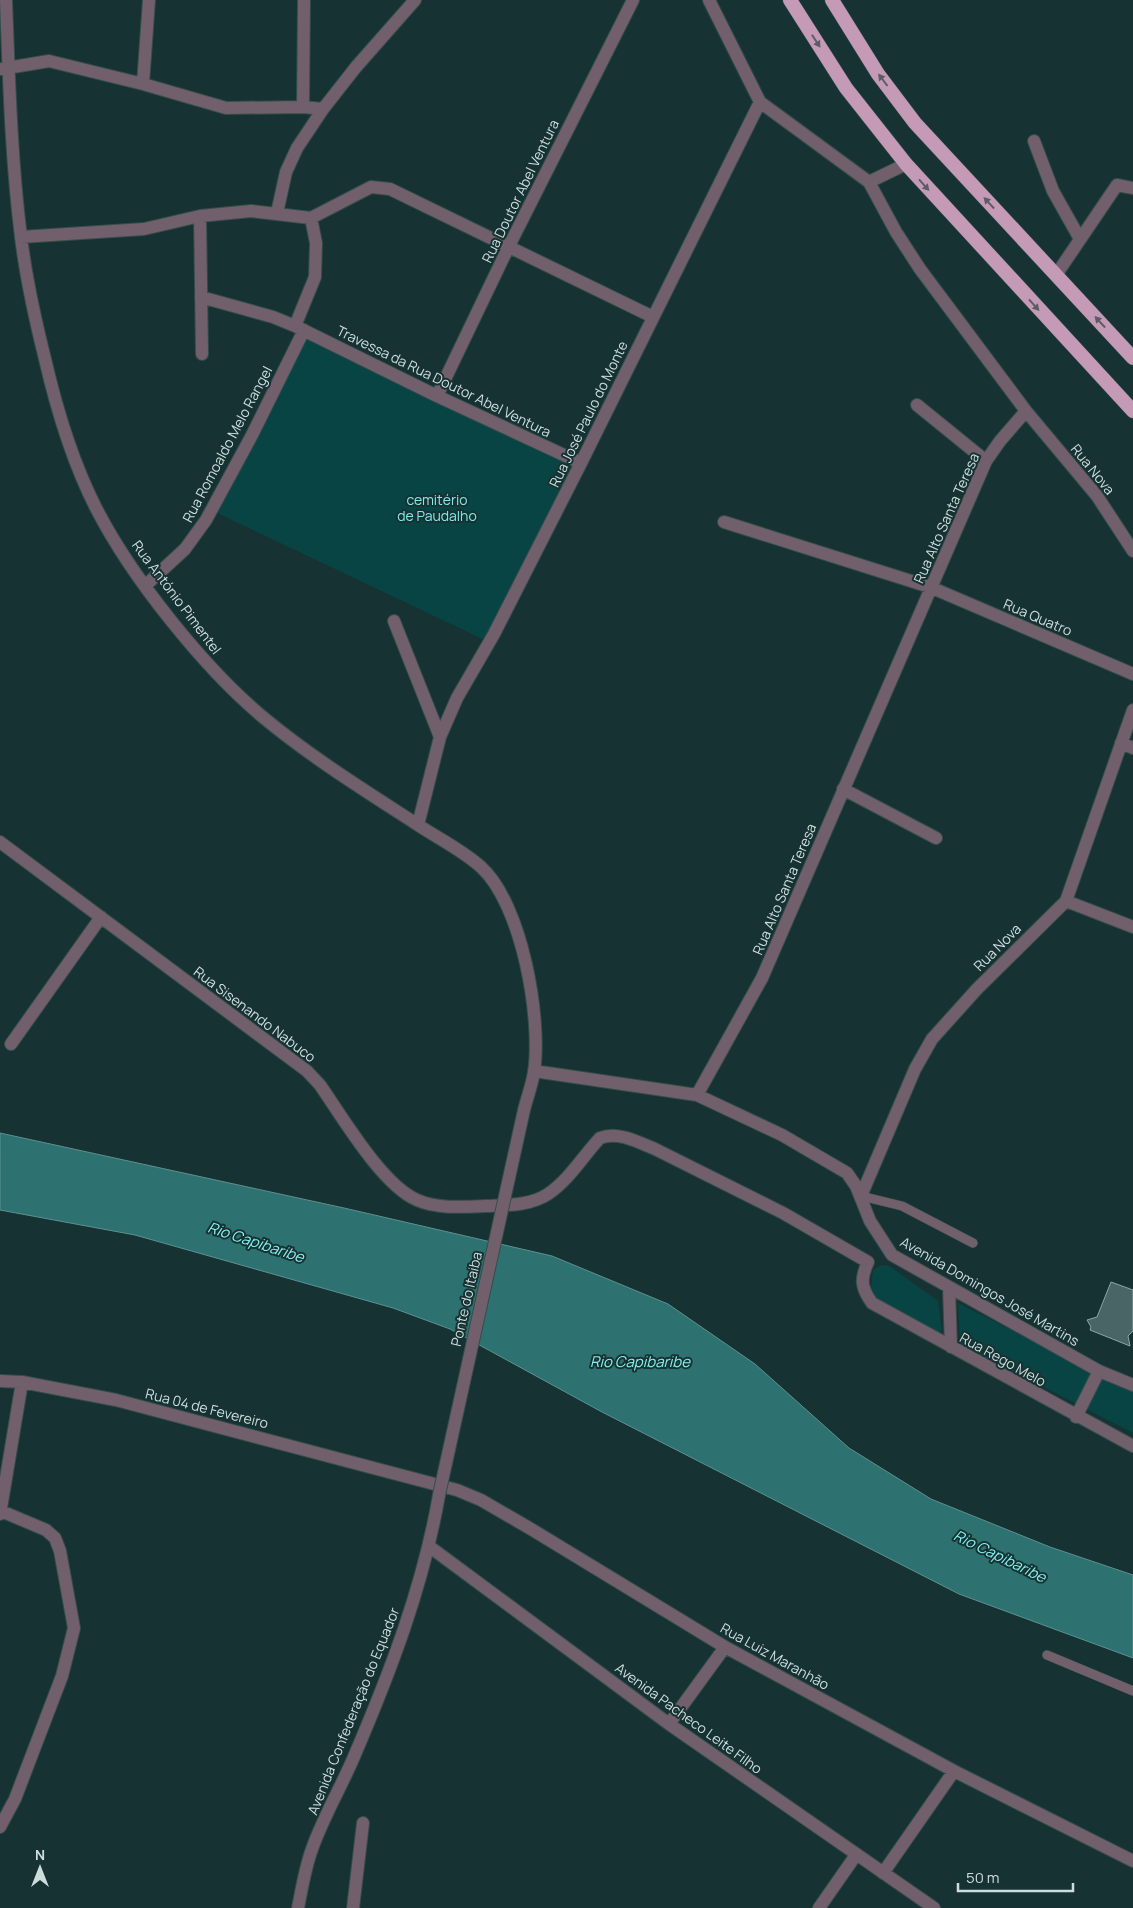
<svg xmlns="http://www.w3.org/2000/svg" width="1133" height="1908" font-family="Manrope,sans-serif">
<style>
.green{fill:#094444}
.water{fill:#2d7171;stroke:#5d9191}
.building{fill:#496565;stroke:#88a7a6}
.lines{fill:none;stroke-linecap:round;stroke-linejoin:round}
.service-casing{stroke:#344d4d;stroke-width:10}
.minor-casing{stroke:#344d4d;stroke-width:14}
.trunk-casing{stroke:#344d4d;stroke-width:15}
.service{stroke:#725f6c;stroke-width:9}
.minor{stroke:#725f6c;stroke-width:12}
.trunk{stroke:#c49ab6;stroke-width:14}
.minor-bridge-casing{stroke:#344d4d;stroke-width:14;stroke-linecap:butt}
.minor-bridge{stroke:#725f6c;stroke-width:12}
.oneway{fill:#5c5c67}
.labels{text-anchor:middle;dominant-baseline:central;stroke-width:4;stroke-linejoin:round;paint-order:stroke}
.street-label{font-size:14px;fill:#cddddd;stroke:#173232}
.park-label{font-size:14px;fill:#80e9e9;stroke:#173232}
.water-label{font-size:15px;font-style:italic;fill:#87f0f0;stroke:#173232}
</style>
<rect width="100%" height="100%" fill="#173232"/>
<path class="green" d="M304,337L579,464L489,642L213,511Z
M881,1265L889,1266L938,1301L942,1331L935,1333L873,1303L871,1289L873,1270Z
M958,1303L1133,1392V1433L960,1344Z"/>
<path class="water" d="M0,1133L344,1208L552,1256L668,1304L755,1364L849,1448L931,1499L1050,1547L1133,1575V1658L959,1594L602,1412L450,1329L393,1308L135,1235L0,1210Z"/>
<path class="building" d="M1111,1282L1133,1290V1331L1128,1336L1130,1346L1090,1330L1091,1327L1087,1320L1097,1317Z"/>
<g class="lines">
<defs>
<path id="service" d="M861,1196L902,1206L973,1243
M1047,1655L1133,1691"/>
<path id="minor" d="M6,0C9,78 11,158 21,237C26,278 35,319 45,359C57,411 72,461 96,508C132,578 204,668 264,718C311,757 364,790 415,823C437,838 461,849 481,867C522,904 542,1019 534,1072C532,1085 527,1098 524,1110
M709,0L760,102L869,182L896,232L920,269L1026,411L1097,496L1133,551
M1,69L49,61L143,84L226,108L303,107L323,109
M143,84L149,0
M303,107L304,0
M1034,141L1053,191L1080,239
M869,182L906,164
M277,213L286,172L297,148L323,109L356,67L415,0
M200,216L202,354
M311,218L371,187L390,189L653,317
M21,237L144,229L200,216L251,211L311,218
M1056,275L1117,185L1133,188
M201,297L273,317L295,326L437,396L581,463
M295,326L315,277L316,243L311,218
M437,396L509,246L633,0
M917,405L986,461
M724,522L930,587L1133,674
M146,585L185,549L206,520L252,435L304,330
M394,621L440,737
M1121,743L1133,748
M843,789L936,838
M418,825L440,737L457,698L494,634L581,463L760,102
M0,842L307,1071L320,1085C343,1118 382,1185 417,1200C437,1209 464,1207 485,1206C506,1205 530,1206 548,1194C569,1180 583,1156 600,1138C618,1131 638,1142 655,1149L783,1213L868,1262C860,1279 861,1288 872,1303L1133,1446
M1066,901L1133,927
M11,1044L101,917
M534,1071L697,1095L782,1135L847,1173L856,1186L870,1221L892,1255L1099,1371L1133,1385
M697,1095L762,978L986,461L1000,441L1026,411
M861,1196L915,1069L932,1039L977,989L1066,901L1133,710
M949,1288L951,1347
M0,1381L22,1382L116,1400L457,1490L481,1500L531,1529L725,1647L954,1771L1133,1861
M1076,1417L1099,1371
M0,1514L22,1382
M430,1547L669,1724L934,1908
M669,1724L725,1647
M0,1827L15,1799L62,1676L74,1628L60,1551L55,1538L46,1530L1,1511
M883,1873L954,1771
M298,1908C302,1888 305,1868 312,1849C323,1818 340,1789 353,1759C390,1673 423,1587 439,1495
M353,1908L363,1823
M819,1908L856,1855"/>
<path id="trunk" d="M790,0L846,88L906,164L1133,411
M832,0L878,74L915,123L1133,358"/>
</defs>
<use href="#service" class="service-casing"/>
<use href="#minor" class="minor-casing"/>
<use href="#trunk" class="trunk-casing"/>
<use href="#service" class="service"/>
<use href="#minor" class="minor"/>
<use href="#trunk" class="trunk"/>
<defs>
<path id="minor-bridge" d="M439,1495L524,1110"/>
</defs>
<use href="#minor-bridge" class="minor-bridge-casing"/>
<use href="#minor-bridge" class="minor-bridge"/>
</g>
<defs><path id="oneway-solid" d="M-6-.8H1V-3.2L6.5 0L1 3.2V.8H-6Z" transform="scale(1.25)"/></defs>
<g class="oneway">
<use href="#oneway-solid" transform="translate(816 41) rotate(57)"/>
<use href="#oneway-solid" transform="translate(883 80) rotate(-127)"/>
<use href="#oneway-solid" transform="translate(924 185) rotate(48)"/>
<use href="#oneway-solid" transform="translate(989 203) rotate(-133)"/>
<use href="#oneway-solid" transform="translate(1034 305) rotate(48)"/>
<use href="#oneway-solid" transform="translate(1100 322) rotate(-133)"/>
</g>
<g class="labels">
<g class="street-label">
<text transform="translate(520 191) rotate(-64)">Rua Doutor Abel Ventura</text>
<text transform="translate(444 381) rotate(26)">Travessa da Rua Doutor Abel Ventura</text>
<text transform="translate(588 414) rotate(-64)">Rua José Paulo do Monte</text>
<text transform="translate(227 444) rotate(-62)">Rua Romoaldo Melo Rangel</text>
<text transform="translate(1093 469) rotate(51)">Rua Nova</text>
<text transform="translate(946 518) rotate(-66)">Rua Alto Santa Teresa</text>
<text transform="translate(177 597) rotate(53)">Rua António Pimentel</text>
<text transform="translate(1038 617) rotate(23)">Rua Quatro</text>
<text transform="translate(784 889) rotate(-67)">Rua Alto Santa Teresa</text>
<text transform="translate(997 947) rotate(-45)">Rua Nova</text>
<text transform="translate(255 1014) rotate(37)">Rua Sisenando Nabuco</text>
<text transform="translate(990 1291) rotate(30)">Avenida Domingos José Martins</text>
<text transform="translate(466 1299) rotate(-77)">Ponte do Itaiba</text>
<text transform="translate(1003 1359) rotate(29)">Rua Rego Melo</text>
<text transform="translate(207 1408) rotate(14)">Rua 04 de Fevereiro</text>
<text transform="translate(775 1656) rotate(29)">Rua Luiz Maranhão</text>
<text transform="translate(353 1711) rotate(-68)">Avenida Confederação do Equador</text>
<text transform="translate(689 1718) rotate(36)">Avenida Pacheco Leite Filho</text>
</g>
<g class="park-label">
<text x="437" y="499">cemitério<tspan x="437" dy="16">de Paudalho</tspan></text>
</g>
<g class="water-label">
<text transform="translate(256 1242) rotate(18)">Rio Capibaribe</text>
<text x="640" y="1361">Rio Capibaribe</text>
<text transform="translate(1000 1556) rotate(26)">Rio Capibaribe</text>
</g>
</g>
<g transform="translate(40 1868)" stroke="#173232" stroke-width="4" paint-order="stroke">
<path d="M0-4L9 19L0 12L-9 19Z" fill="#cddddd"/>
<text y="-8" font-size="14" font-weight="bold" text-anchor="middle" fill="#cddddd">N</text>
</g>
<path d="M958 1883v8h115v-8" fill="none" stroke="#cddddd" stroke-width="2.5"/>
<text x="966" y="1883" font-size="15" fill="#cddddd" stroke="#173232" stroke-width="4" paint-order="stroke">50 m</text>
</svg>
